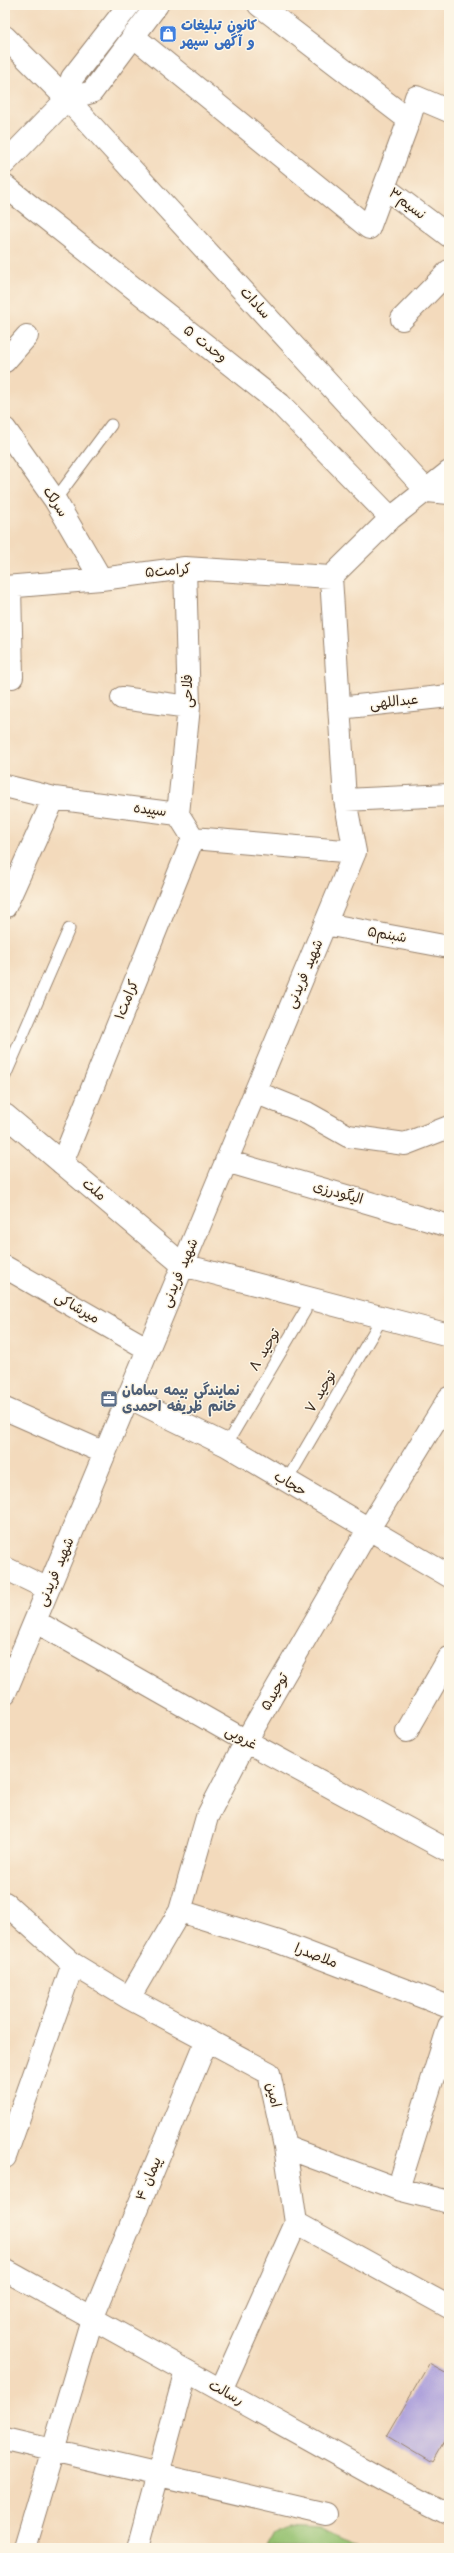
<svg xmlns="http://www.w3.org/2000/svg" width="454" height="2553" font-family="'Architects Daughter','Playpen Sans Arabic',sans-serif">
<style>
.green{fill:#94c170;stroke:#687647}
.building{fill:#ada1db}
.lines{fill:none;stroke-linecap:round;stroke-linejoin:round}
.service-casing{stroke:#97826d;stroke-width:13}
.minor-casing{stroke:#97826d;stroke-width:24}
.tertiary-casing{stroke:#97826d;stroke-width:24}
.secondary-casing{stroke:#97826d;stroke-width:24}
.service{stroke:#fff;stroke-width:11}
.minor{stroke:#fff;stroke-width:22}
.tertiary{stroke:#fff;stroke-width:22}
.secondary{stroke:#fff;stroke-width:22}
.labels{text-anchor:middle;dominant-baseline:central;stroke-width:3;stroke-linejoin:round;paint-order:stroke}
.shop-label{font-size:14px;font-weight:bold;fill:#366cbe;stroke:#fcf5e5;text-anchor:start}
.street-label{font-size:14px;fill:#3b2a1e;stroke:#fcf5e5}
.service-label{font-size:14px;font-weight:bold;fill:#4e5e75;stroke:#fcf5e5;text-anchor:start}
</style>
<rect width="100%" height="100%" fill="#fcf5e5"/>
<filter id="ink" filterUnits="userSpaceOnUse"><feTurbulence type="fractalNoise" baseFrequency=".025" numOctaves="2"/><feDisplacementMap in="SourceGraphic" scale="8" xChannelSelector="R" yChannelSelector="G"/><feConvolveMatrix kernelMatrix="1 2 1 2 8 2 1 2 1" color-interpolation-filters="sRGB"/></filter>
<filter id="wash" filterUnits="userSpaceOnUse"><feTurbulence type="fractalNoise" baseFrequency=".012" numOctaves="4" result="noise"/><feDisplacementMap in="SourceGraphic" scale="16" xChannelSelector="R" yChannelSelector="G"/><feGaussianBlur stdDeviation="0.9" result="paint"/><feColorMatrix in="noise" values="0 0 0 0 0 0 0 0 0 0 0 0 0 0 0 0 0 1.4 0 .05"/><feComposite in="paint" operator="in"/></filter>
<g filter="url(#wash)">
<rect width="100%" height="100%" fill="#f3dabc"/>
<path class="green" d="M288,2529L321,2531L356,2548H267L275,2534Z"/>
<g id="blocks">
<path class="building" d="M429,2364L449,2375V2434L432,2463L387,2436Z"/>
</g>
</g>
<g filter="url(#ink)">
<use href="#blocks" fill-opacity="0" stroke="#97826d" stroke-width="1"/>
<g class="lines">
<defs>
<path id="service" d="M55,500L111,425
M5,1076L69,929
M226,1445L305,1311
M286,1482L382,1318"/>
<path id="minor" d="M259,5L409,120L416,97L449,111
M133,36L369,228L409,120
M5,37L67,99L427,491L449,493
M5,186L280,404L391,518
M384,187L449,236
M402,319L449,271
M5,361L27,336
M5,429L55,500L101,579
M5,587L101,579L185,568L331,577
M10,587L12,677
M122,698L189,707
M339,708L449,696
M5,786L54,798L178,814L193,838L355,852
M345,800L449,795
M178,814L189,707L185,568
M355,852L345,800L331,577L391,518L449,472
M5,907L54,798
M325,924L449,947
M255,1092L307,1113L348,1136L405,1144L449,1127
M226,1161L449,1226
M62,1163L193,838
M183,1265L449,1335
M5,1267L148,1349
M128,1397L226,1445L449,1576
M5,1409L105,1453
M5,1568L48,1589
M35,1621L246,1741L449,1851
M5,1693L355,852
M407,1731L449,1658
M5,1903L73,1964L129,1998L269,2073L285,2147L296,2223L221,2390
M180,1911L279,1942L449,2007
M129,1998L180,1911L207,1817L246,1741L368,1530L449,1398
M285,2147L398,2189L449,2202
M5,2157L73,1964
M398,2189L449,2026
M296,2223L449,2307
M5,2439L326,2514
M24,2548L92,2319L207,2040
M138,2548L186,2371"/>
<path id="tertiary" d="M5,1115L183,1265
M5,2270L388,2483L449,2514"/>
<path id="secondary" d="M129,5L72,78L67,99L92,92L157,5
M5,163L67,99"/>
</defs>
<use href="#service" class="service-casing"/>
<use href="#minor" class="minor-casing"/>
<use href="#tertiary" class="tertiary-casing"/>
<use href="#secondary" class="secondary-casing"/>
<use href="#service" class="service"/>
<use href="#minor" class="minor"/>
<use href="#tertiary" class="tertiary"/>
<use href="#secondary" class="secondary"/>
</g>
</g>
<defs>
<symbol id="shop-square" viewBox="-11 -11 22 22"><rect x="-9" y="-9" width="18" height="18" rx="4" fill="#3f7fe0" stroke="#fcf5e5"/><path d="M-5-2.5h2.3a2.7 3.5 0 0 1 5.4 0H5L5.5 6h-11ZM-1.5-2.5h3a1.5 2.3 0 0 0-3 0Z" fill="#fff"/></symbol>
<symbol id="office-square" viewBox="-11 -11 22 22"><rect x="-9" y="-9" width="18" height="18" rx="4" fill="#5c6f8a" stroke="#fcf5e5"/><path d="M-6-3h4V-5.5h4V-3h4V5H-6ZM-1-4.5V-3h2v-1.5ZM-6 0V1H6V0Z" fill="#fff"/></symbol>
</defs>
<g fill-rule="evenodd">
<use href="#shop-square" x="158" y="24" width="20" height="20"/>
<use href="#office-square" x="99" y="1389" width="20" height="20"/>
</g>
<g class="labels">
<g class="shop-label">
<text x="181" y="26">کانون تبلیغات<tspan x="181" dy="16">و آگهی سپهر</tspan></text>
</g>
<g class="street-label">
<text transform="translate(407 204) rotate(37)">نسیم۳</text>
<text transform="translate(255 303) rotate(47)">سادات</text>
<text transform="translate(205 344) rotate(38)">وحدت ۵</text>
<text transform="translate(55 502) rotate(57)">سرلک</text>
<text transform="translate(168 571) rotate(-5)">کرامت۵</text>
<text transform="translate(188 691) rotate(-90)">فلاحی</text>
<text transform="translate(394 702) rotate(-6)">عبداللهی</text>
<text transform="translate(150 810) rotate(7)">سپیده</text>
<text transform="translate(387 935) rotate(10)">شبنم۵</text>
<text transform="translate(305 974) rotate(-67)">شهید فریدنی</text>
<text transform="translate(127 1000) rotate(-68)">کرامت۱</text>
<text transform="translate(94 1190) rotate(40)">ملت</text>
<text transform="translate(338 1193) rotate(16)">الیگودرزی</text>
<text transform="translate(180 1273) rotate(-67)">شهید فریدنی</text>
<text transform="translate(77 1308) rotate(30)">میرشاکی</text>
<text transform="translate(265 1350) rotate(-59)">توحید ۸</text>
<text transform="translate(321 1392) rotate(-59)">توحید ۷</text>
<text transform="translate(290 1484) rotate(31)">حجاب</text>
<text transform="translate(56 1572) rotate(-67)">شهید فریدنی</text>
<text transform="translate(275 1692) rotate(-60)">توحید۵</text>
<text transform="translate(241 1738) rotate(29)">غروبی</text>
<text transform="translate(316 1956) rotate(21)">ملاصدرا</text>
<text transform="translate(273 2095) rotate(77)">امین</text>
<text transform="translate(149 2179) rotate(-68)">پیمان ۴</text>
<text transform="translate(226 2393) rotate(29)">رسالت</text>
</g>
<g class="service-label">
<text x="122" y="1391">نمایندگی بیمه سامان<tspan x="122" dy="16">خانم ظریفه احمدی</tspan></text>
</g>
</g>
<rect width="454" height="2553" fill="none" stroke="#fcf5e5" stroke-width="20"/>
</svg>
